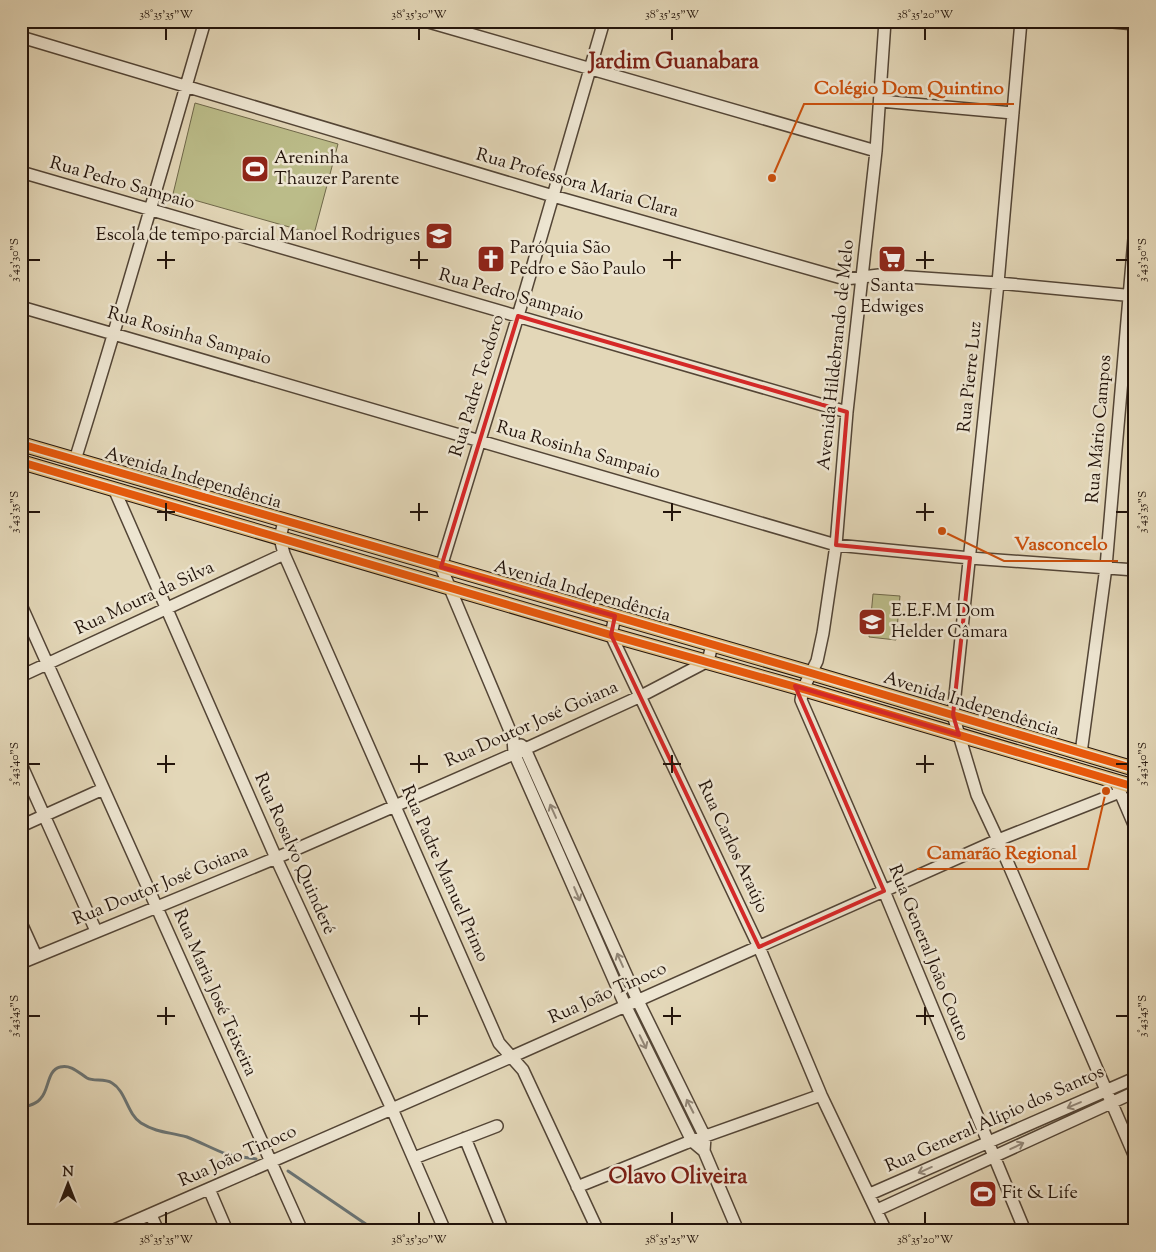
<svg xmlns="http://www.w3.org/2000/svg" width="1156" height="1252" font-family="'Sorts Mill Goudy',serif">
<style>
.green{fill:#bbbc89;stroke:#6f684a}
.lines{fill:none;stroke-linecap:round;stroke-linejoin:round}
.stream{stroke:#6b7575;stroke-width:3}
.minor-casing{stroke:#534536;stroke-width:14}
.major-casing{stroke:#23140b;stroke-width:16}
.minor{stroke:#ede5d1;stroke-width:11}
.major{stroke:#e2bc7c;stroke-width:14}
.cycleway-casing{stroke:#ede5d1;stroke-width:11}
.cycleway{stroke:#e8590c;stroke-width:8}
.oneway{stroke:#928778}
.marked{fill:none;stroke:#d62828;stroke-width:4;stroke-linejoin:round}
.ticks{fill:none;stroke:#23140b;stroke-width:2}
.labels{text-anchor:middle;dominant-baseline:central;stroke-width:5;stroke-linejoin:round;paint-order:stroke}
.poi-label{font-size:18px;fill:#23140b;stroke:#ede5d1;text-anchor:start}
.street-label{font-size:18px;fill:#23140b;stroke:#ede5d1}
.district-label{font-size:22px;font-weight:bold;fill:#7a1f14;stroke:#ede5d1}
.leader{fill:none;stroke:#ca4f0c;stroke-width:2}
.callout-dot{fill:#ca4f0c;stroke:#ede5d1;stroke-width:2}
.callout-label{font-size:19px;text-anchor:middle;font-weight:bold;fill:#ca4f0c;stroke:#ede5d1;stroke-width:5;stroke-linejoin:round;paint-order:stroke}
.neatline{fill:none;stroke:#23140b;stroke-width:2}
.ticks-label{font-size:12px;text-anchor:middle;fill:#23140b}
</style>
<rect width="100%" height="100%" fill="#e3d7b8"/>
<filter id="stains"><feTurbulence type="fractalNoise" baseFrequency=".004" numOctaves="4"/><feColorMatrix values="0 0 0 0 .2 0 0 0 0 .09 0 0 0 0 .02 0 0 0 .5 -.17"/></filter>
<radialGradient id="worn" r=".72"><stop offset=".6" stop-color="#630" stop-opacity="0"/><stop offset="1" stop-color="#630" stop-opacity=".3"/></radialGradient>
<path class="green" d="M195,103L338,144L314,234L173,194Z
M873,594L900,596L896,640L869,637Z"/>
<g class="lines">
<path class="stream" d="M21,1108C28,1106 37,1104 41,1098C49,1090 47,1070 60,1067C71,1064 79,1073 87,1078C94,1082 104,1078 112,1083C126,1091 127,1114 141,1123C157,1133 170,1132 187,1137C200,1142 213,1149 226,1154C235,1157 246,1157 256,1159
M288,1171L376,1231"/>
<defs>
<path id="minor" d="M425,21L876,151
M604,21L518,316L441,567L513,738L514,753L568,875L625,1005L692,1141L704,1151L738,1231
M885,21L876,151L847,412L836,545L823,633L817,661L803,689L801,700L884,891L1025,1231
M1021,21L998,283L953,715L977,795L998,840L1135,1157
M1102,21L1135,24
M21,37L553,196L845,279L879,275L998,283L1135,296
M880,101L1013,113
M21,172L847,412
M21,307L836,545L970,558L1135,570
M75,460C121,314 162,168 205,21
M115,491L276,858L392,1109L445,1231
M284,521L280,538L284,554L499,1043L523,1070L598,1231
M21,605L302,1231
M615,616L611,635L759,947L821,1095L886,1231
M21,676L284,554
M521,745L525,749L638,1001L705,1137L704,1151
M1081,753L1106,567L1135,227
M21,764L96,931
M1117,785L1135,827
M21,826L103,789
M21,923L36,956
M21,963L276,858L525,749L641,696L708,661L712,645
M465,1138L503,1231
M414,1158L497,1126
M577,1187L686,1143L821,1095
M209,1189L227,1231
M870,1194L1135,1078
M877,1210L1135,1092
M151,1215L158,1231
M112,1231L511,1057L998,840L1120,792"/>
<path id="major" d="M21,444L811,673L1135,769
M21,462L611,635L803,689L1135,787"/>
</defs>
<use href="#minor" class="minor-casing"/>
<use href="#major" class="major-casing"/>
<use href="#minor" class="minor"/>
<use href="#major" class="major"/>
<defs>
<path id="cycleway" d="M21,444L811,673L1135,769
M21,462L611,635L803,689L1135,787"/>
</defs>
<use href="#cycleway" class="cycleway-casing"/>
<use href="#cycleway" class="cycleway"/>
</g>
<defs><path id="oneway-shaft" d="M-6 0H5M1.5-3L5.5 0L1.5 3" fill="none" stroke-width="1.6" stroke-linecap="round" stroke-linejoin="round" transform="scale(1.25)"/></defs>
<g class="oneway">
<use href="#oneway-shaft" transform="translate(553 811) rotate(-114)"/>
<use href="#oneway-shaft" transform="translate(577 894) rotate(67)"/>
<use href="#oneway-shaft" transform="translate(620 960) rotate(-114)"/>
<use href="#oneway-shaft" transform="translate(643 1042) rotate(64)"/>
<use href="#oneway-shaft" transform="translate(1074 1105) rotate(157)"/>
<use href="#oneway-shaft" transform="translate(690 1106) rotate(-117)"/>
<use href="#oneway-shaft" transform="translate(1017 1146) rotate(-25)"/>
<use href="#oneway-shaft" transform="translate(925 1170) rotate(156)"/>
</g>
<path class="marked" d="M518,316L847,412L836,545L970,558L953,715L959,735L795,686L884,891L759,947L611,635L615,616L441,567Z"/>
<path class="ticks" d="M166,28V40M419,28V40M672,28V40M925,28V40M166,251V269M419,251V269M672,251V269M925,251V269M28,260H40M157,260H175M410,260H428M663,260H681M916,260H934M1116,260H1128M166,503V521M419,503V521M672,503V521M925,503V521M28,512H40M157,512H175M410,512H428M663,512H681M916,512H934M1116,512H1128M166,755V773M419,755V773M672,755V773M925,755V773M28,764H40M157,764H175M410,764H428M663,764H681M916,764H934M1116,764H1128M166,1007V1025M419,1007V1025M672,1007V1025M925,1007V1025M28,1016H40M157,1016H175M410,1016H428M663,1016H681M916,1016H934M1116,1016H1128M166,1212V1224M419,1212V1224M672,1212V1224M925,1212V1224"/>
<defs>
<symbol id="stadium-square" viewBox="-11 -11 22 22"><rect x="-9" y="-9" width="18" height="18" rx="4" fill="#8f2418" stroke="#ede5d1"/><path d="M0-5a6.5 5 0 1 0 0 10a6.5 5 0 1 0 0-10ZM-3.5-1.8h7v3.6h-7Z" fill="#fff"/></symbol>
<symbol id="school-square" viewBox="-11 -11 22 22"><rect x="-9" y="-9" width="18" height="18" rx="4" fill="#8f2418" stroke="#ede5d1"/><path d="M0-5L7-2L0 1L-7-2ZM-4 1L0 2.5L4 1V4Q0 6-4 4Z" fill="#fff"/></symbol>
<symbol id="church-square" viewBox="-11 -11 22 22"><rect x="-9" y="-9" width="18" height="18" rx="4" fill="#8f2418" stroke="#ede5d1"/><path d="M-1.2-6h2.4v3.5h3.3v2.4h-3.3V6h-2.4V-.1h-3.3v-2.4h3.3Z" fill="#fff"/></symbol>
<symbol id="supermarket-square" viewBox="-11 -11 22 22"><rect x="-9" y="-9" width="18" height="18" rx="4" fill="#8f2418" stroke="#ede5d1"/><path d="M-6-5.5h2.5l.6 2H6L4.5 2H-2.5L-4.4-4H-6ZM-1.5 3.2a1.3 1.3 0 1 0 .1 0ZM3 3.2a1.3 1.3 0 1 0 .1 0Z" fill="#fff"/></symbol>
</defs>
<g fill-rule="evenodd">
<use href="#stadium-square" x="239" y="153" width="32" height="32"/>
<use href="#school-square" x="423" y="220" width="32" height="32"/>
<use href="#church-square" x="475" y="243" width="32" height="32"/>
<use href="#supermarket-square" x="876" y="243" width="32" height="32"/>
<use href="#school-square" x="856" y="606" width="32" height="32"/>
<use href="#stadium-square" x="967" y="1178" width="32" height="32"/>
</g>
<g class="labels">
<g class="poi-label">
<text x="274" y="159">Areninha<tspan x="274" dy="21">Thauzer Parente</tspan></text>
<text x="420" y="236" text-anchor="end">Escola de tempo parcial Manoel Rodrigues</text>
<text x="510" y="249">Paróquia São<tspan x="510" dy="21">Pedro e São Paulo</tspan></text>
<text x="892" y="287" text-anchor="middle">Santa<tspan x="892" dy="21">Edwiges</tspan></text>
<text x="891" y="612">E.E.F.M Dom<tspan x="891" dy="21">Helder Câmara</tspan></text>
<text x="1002" y="1194">Fit &amp; Life</text>
</g>
<g class="street-label">
<text transform="translate(122 184) rotate(16)">Rua Pedro Sampaio</text>
<text transform="translate(577 184) rotate(16)">Rua Professora Maria Clara</text>
<text transform="translate(511 296) rotate(16)">Rua Pedro Sampaio</text>
<text transform="translate(189 337) rotate(16)">Rua Rosinha Sampaio</text>
<text transform="translate(837 355) rotate(-84)">Avenida Hildebrando de Melo</text>
<text transform="translate(971 377) rotate(-84)">Rua Pierre Luz</text>
<text transform="translate(478 386) rotate(-73)">Rua Padre Teodoro</text>
<text transform="translate(1100 429) rotate(-85)">Rua Mário Campos</text>
<text transform="translate(578 451) rotate(16)">Rua Rosinha Sampaio</text>
<text transform="translate(193 479) rotate(16)">Avenida Independência</text>
<text transform="translate(582 592) rotate(16)">Avenida Independência</text>
<text transform="translate(145 599) rotate(-25)">Rua Moura da Silva</text>
<text transform="translate(971 705) rotate(17)">Avenida Independência</text>
<text transform="translate(532 725) rotate(-24)">Rua Doutor José Goiana</text>
<text transform="translate(732 847) rotate(65)">Rua Carlos Araújo</text>
<text transform="translate(294 854) rotate(66)">Rua Rosalvo Quinderé</text>
<text transform="translate(444 874) rotate(66)">Rua Padre Manuel Primo</text>
<text transform="translate(161 886) rotate(-22)">Rua Doutor José Goiana</text>
<text transform="translate(928 953) rotate(68)">Rua General João Couto</text>
<text transform="translate(214 993) rotate(66)">Rua Maria José Teixeira</text>
<text transform="translate(608 994) rotate(-24)">Rua João Tinoco</text>
<text transform="translate(995 1120) rotate(-24)">Rua General Alípio dos Santos</text>
<text transform="translate(238 1157) rotate(-24)">Rua João Tinoco</text>
</g>
<g class="district-label">
<text x="674" y="63">Jardim Guanabara</text>
<text x="678" y="1178">Olavo Oliveira</text>
</g>
</g>
<path class="leader" d="M772 178L804 104H1014M942 531L1004 561H1118M1106 791L1088 869H917"/>
<g class="callout-dot">
<circle cx="772" cy="178" r="5"/>
<circle cx="942" cy="531" r="5"/>
<circle cx="1106" cy="791" r="5"/>
</g>
<g class="callout-label">
<text x="909" y="94">Colégio Dom Quintino</text>
<text x="1061" y="550">Vasconcelo</text>
<text x="1002" y="859">Camarão Regional</text>
</g>
<rect width="1156" height="1252" fill="none" stroke="#e3d7b8" stroke-width="55"/>
<g transform="translate(68 1184)" stroke="#ede5d1" stroke-width="4" paint-order="stroke">
<path d="M0-4L9 19L0 12L-9 19Z" fill="#23140b"/>
<text y="-8" font-size="14" font-weight="bold" text-anchor="middle" fill="#23140b">N</text>
</g>
<rect x="28" y="28" width="1100" height="1196" class="neatline"/>
<g class="ticks-label">
<text x="166" y="18">38°35'35"W</text>
<text x="419" y="18">38°35'30"W</text>
<text x="672" y="18">38°35'25"W</text>
<text x="925" y="18">38°35'20"W</text>
<text transform="translate(14 260) rotate(-90)" y="4">3°43'30"S</text>
<text transform="translate(1142 260) rotate(-90)" y="4">3°43'30"S</text>
<text transform="translate(14 512) rotate(-90)" y="4">3°43'35"S</text>
<text transform="translate(1142 512) rotate(-90)" y="4">3°43'35"S</text>
<text transform="translate(14 764) rotate(-90)" y="4">3°43'40"S</text>
<text transform="translate(1142 764) rotate(-90)" y="4">3°43'40"S</text>
<text transform="translate(14 1016) rotate(-90)" y="4">3°43'45"S</text>
<text transform="translate(1142 1016) rotate(-90)" y="4">3°43'45"S</text>
<text x="166" y="1243">38°35'35"W</text>
<text x="419" y="1243">38°35'30"W</text>
<text x="672" y="1243">38°35'25"W</text>
<text x="925" y="1243">38°35'20"W</text>
</g>
<rect width="100%" height="100%" filter="url(#stains)"/>
<rect width="100%" height="100%" fill="url(#worn)"/>
</svg>
